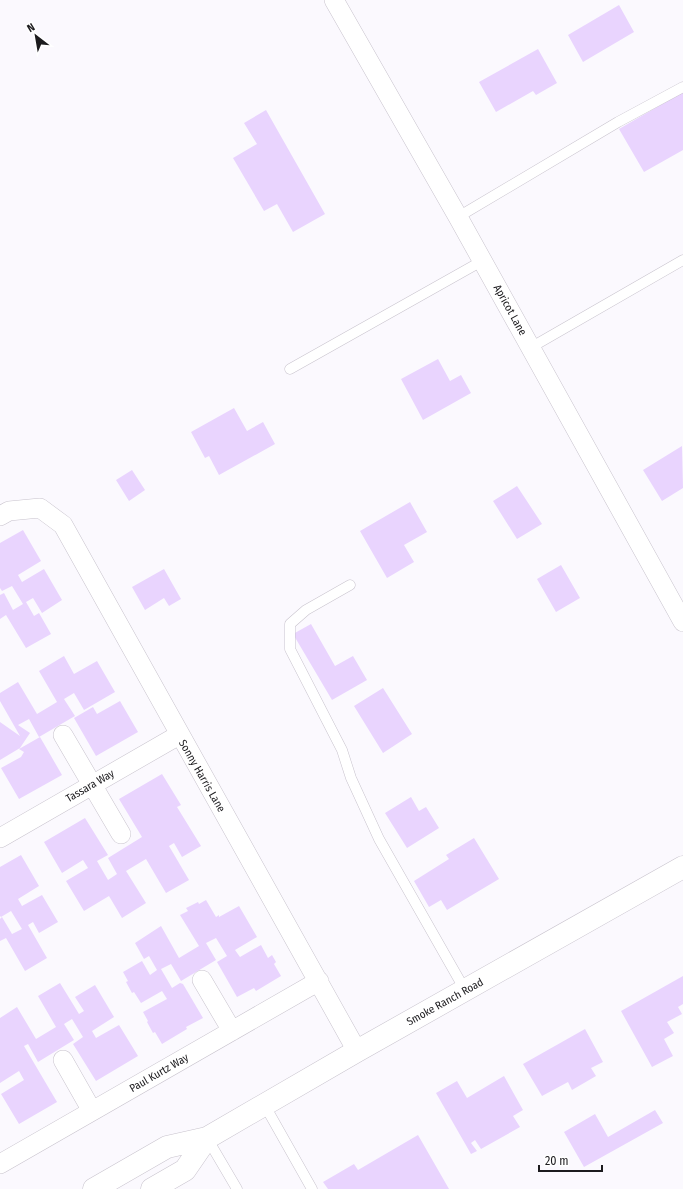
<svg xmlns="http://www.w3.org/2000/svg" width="683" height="1189" font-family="'Fira Sans Condensed',sans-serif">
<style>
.building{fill:#e9d4fe}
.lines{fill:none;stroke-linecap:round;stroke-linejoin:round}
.service-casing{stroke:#c8c3cd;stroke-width:11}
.minor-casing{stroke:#c8c3cd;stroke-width:20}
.secondary-casing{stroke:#c8c3cd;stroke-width:23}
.service{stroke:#fff;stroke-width:10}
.minor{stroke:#fff;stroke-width:19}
.secondary{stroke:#fff;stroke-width:22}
.labels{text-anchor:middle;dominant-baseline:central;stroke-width:3;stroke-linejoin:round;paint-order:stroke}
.street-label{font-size:11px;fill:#1c1b1e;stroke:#fff}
</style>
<rect width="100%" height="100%" fill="#fbf9fe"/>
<path class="building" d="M619,5L634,32L583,62L568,35Z
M538,49L557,83L536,95L533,91L496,112L479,82Z
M683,92V150L644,172L619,129Z
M266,110L325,214L293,232L277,204L264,211L233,158L257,144L244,123Z
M438,359L450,381L461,375L471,393L423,420L401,379Z
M234,408L247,431L263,422L275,444L219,475L209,456L205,458L191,432Z
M682,446L683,488L662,501L643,470Z
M132,470L145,490L129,501L116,480Z
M517,486L542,524L517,539L493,501Z
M410,502L427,532L404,545L414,562L387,578L360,531Z
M23,530L41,561L18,575L22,582L44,569L62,600L42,613L33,598L26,602L34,616L39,613L51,634L26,648L6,615L0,619V595L4,593L13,610L23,604L12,586L2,591L0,588V543Z
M561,565L580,598L556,612L537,579Z
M164,569L181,599L169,606L164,598L145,610L132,587Z
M311,624L335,666L353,656L367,680L332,700L293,634Z
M64,656L74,674L97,661L115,692L84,710L74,693L64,699L75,716L39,737L29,719L18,725L30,733L20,748L0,760V722L20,736L0,701V693L18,682L37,714L57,702L39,671Z
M383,688L412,734L383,753L354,706Z
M120,701L138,732L96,756L74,718L93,707L97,714Z
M40,737L62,775L19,799L1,768L21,757L24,752L19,749Z
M162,774L181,805L177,807L201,846L182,857L174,843L169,846L189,880L166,893L146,859L126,871L146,903L122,918L109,896L84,911L66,881L88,868L83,860L62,873L44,842L85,818L108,855L97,861L108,880L117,874L108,858L142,837L119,799Z
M411,797L419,811L426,807L439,828L407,848L385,813Z
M474,838L499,879L447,910L441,900L429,907L414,881L449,859L446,855Z
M21,855L39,886L18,899L22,906L42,895L58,922L39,933L33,922L28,925L47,958L25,971L6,938L0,941V919L2,917L12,934L22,929L11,911L1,917L0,916V867Z
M206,900L216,917L219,915V917L239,906L257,937L235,950L240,957L261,945L268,958L272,955L276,962L274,964L281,976L256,991L254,988L237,997L217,962L227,956L216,938L206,943L216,960L181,981L171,964L161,969L172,988L180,983L183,984L203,1018L186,1027L187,1029L162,1044L155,1032L153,1033L147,1022L148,1021L143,1012L167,999L162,991L141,1003L134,992L132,993L126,982L128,981L123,972L142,961L150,975L157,970L149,956L144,959L135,943L161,926L179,958L199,946L180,915L188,911L186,908L198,902L199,904Z
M683,976V1004L678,1007L682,1014L667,1022L674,1033L664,1039L673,1056L652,1067L621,1011Z
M60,983L79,1014L84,1011L75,997L95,985L114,1017L92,1031L96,1038L119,1025L138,1056L96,1081L73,1044L83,1037L72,1019L64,1024L74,1040L38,1062L28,1044L24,1046L57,1102L19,1124L1,1094L24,1080L19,1071L0,1083V1018L17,1007L36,1039L56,1027L38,996Z
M585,1029L603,1062L591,1068L596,1076L572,1090L568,1082L542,1096L523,1064Z
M504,1076L523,1110L513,1116L520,1127L481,1149L475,1140L471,1143L477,1151L471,1154L436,1093L457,1081L467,1098Z
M655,1110L663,1123L584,1167L564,1132L595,1114L608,1137Z
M418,1135L449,1189H328L323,1182L354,1164L358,1170Z"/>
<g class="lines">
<defs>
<path id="service" d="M458,217L618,122L683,87
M530,348L683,260
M290,369L482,261
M350,585L306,610L290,624V649L342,750L351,778L379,839L465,990
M264,1104L312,1189
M207,1138L237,1189"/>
<path id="minor" d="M334,0L458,217L683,622
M0,516L9,511L40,508L63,525L357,1051
M63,735L121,834
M0,838L179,735
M202,980L232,1031
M63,1060L92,1111
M0,1164L319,981"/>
<path id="secondary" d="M94,1189L167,1147L207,1138L357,1051L683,867
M152,1189L185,1170L207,1138"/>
</defs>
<use href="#service" class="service-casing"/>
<use href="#minor" class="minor-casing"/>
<use href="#secondary" class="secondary-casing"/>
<use href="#service" class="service"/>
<use href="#minor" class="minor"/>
<use href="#secondary" class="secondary"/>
</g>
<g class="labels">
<g class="street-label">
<text transform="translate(510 310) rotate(61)">Apricot Lane</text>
<text transform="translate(202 776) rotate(60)">Sonny Harris Lane</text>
<text transform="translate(90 786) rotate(-30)">Tassara Way</text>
<text transform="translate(445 1002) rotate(-29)">Smoke Ranch Road</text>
<text transform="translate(159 1073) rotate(-30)">Paul Kurtz Way</text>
</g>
</g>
<g transform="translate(36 36) rotate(329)" stroke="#ffffff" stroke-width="3" paint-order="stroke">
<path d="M0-3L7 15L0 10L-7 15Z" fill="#1c1b1e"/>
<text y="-6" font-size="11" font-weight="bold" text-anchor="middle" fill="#1c1b1e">N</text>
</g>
<path d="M539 1165v6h63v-6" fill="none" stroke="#1c1b1e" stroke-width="2"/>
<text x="545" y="1165" font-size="12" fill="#1c1b1e" stroke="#ffffff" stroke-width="3" paint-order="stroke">20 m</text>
</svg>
